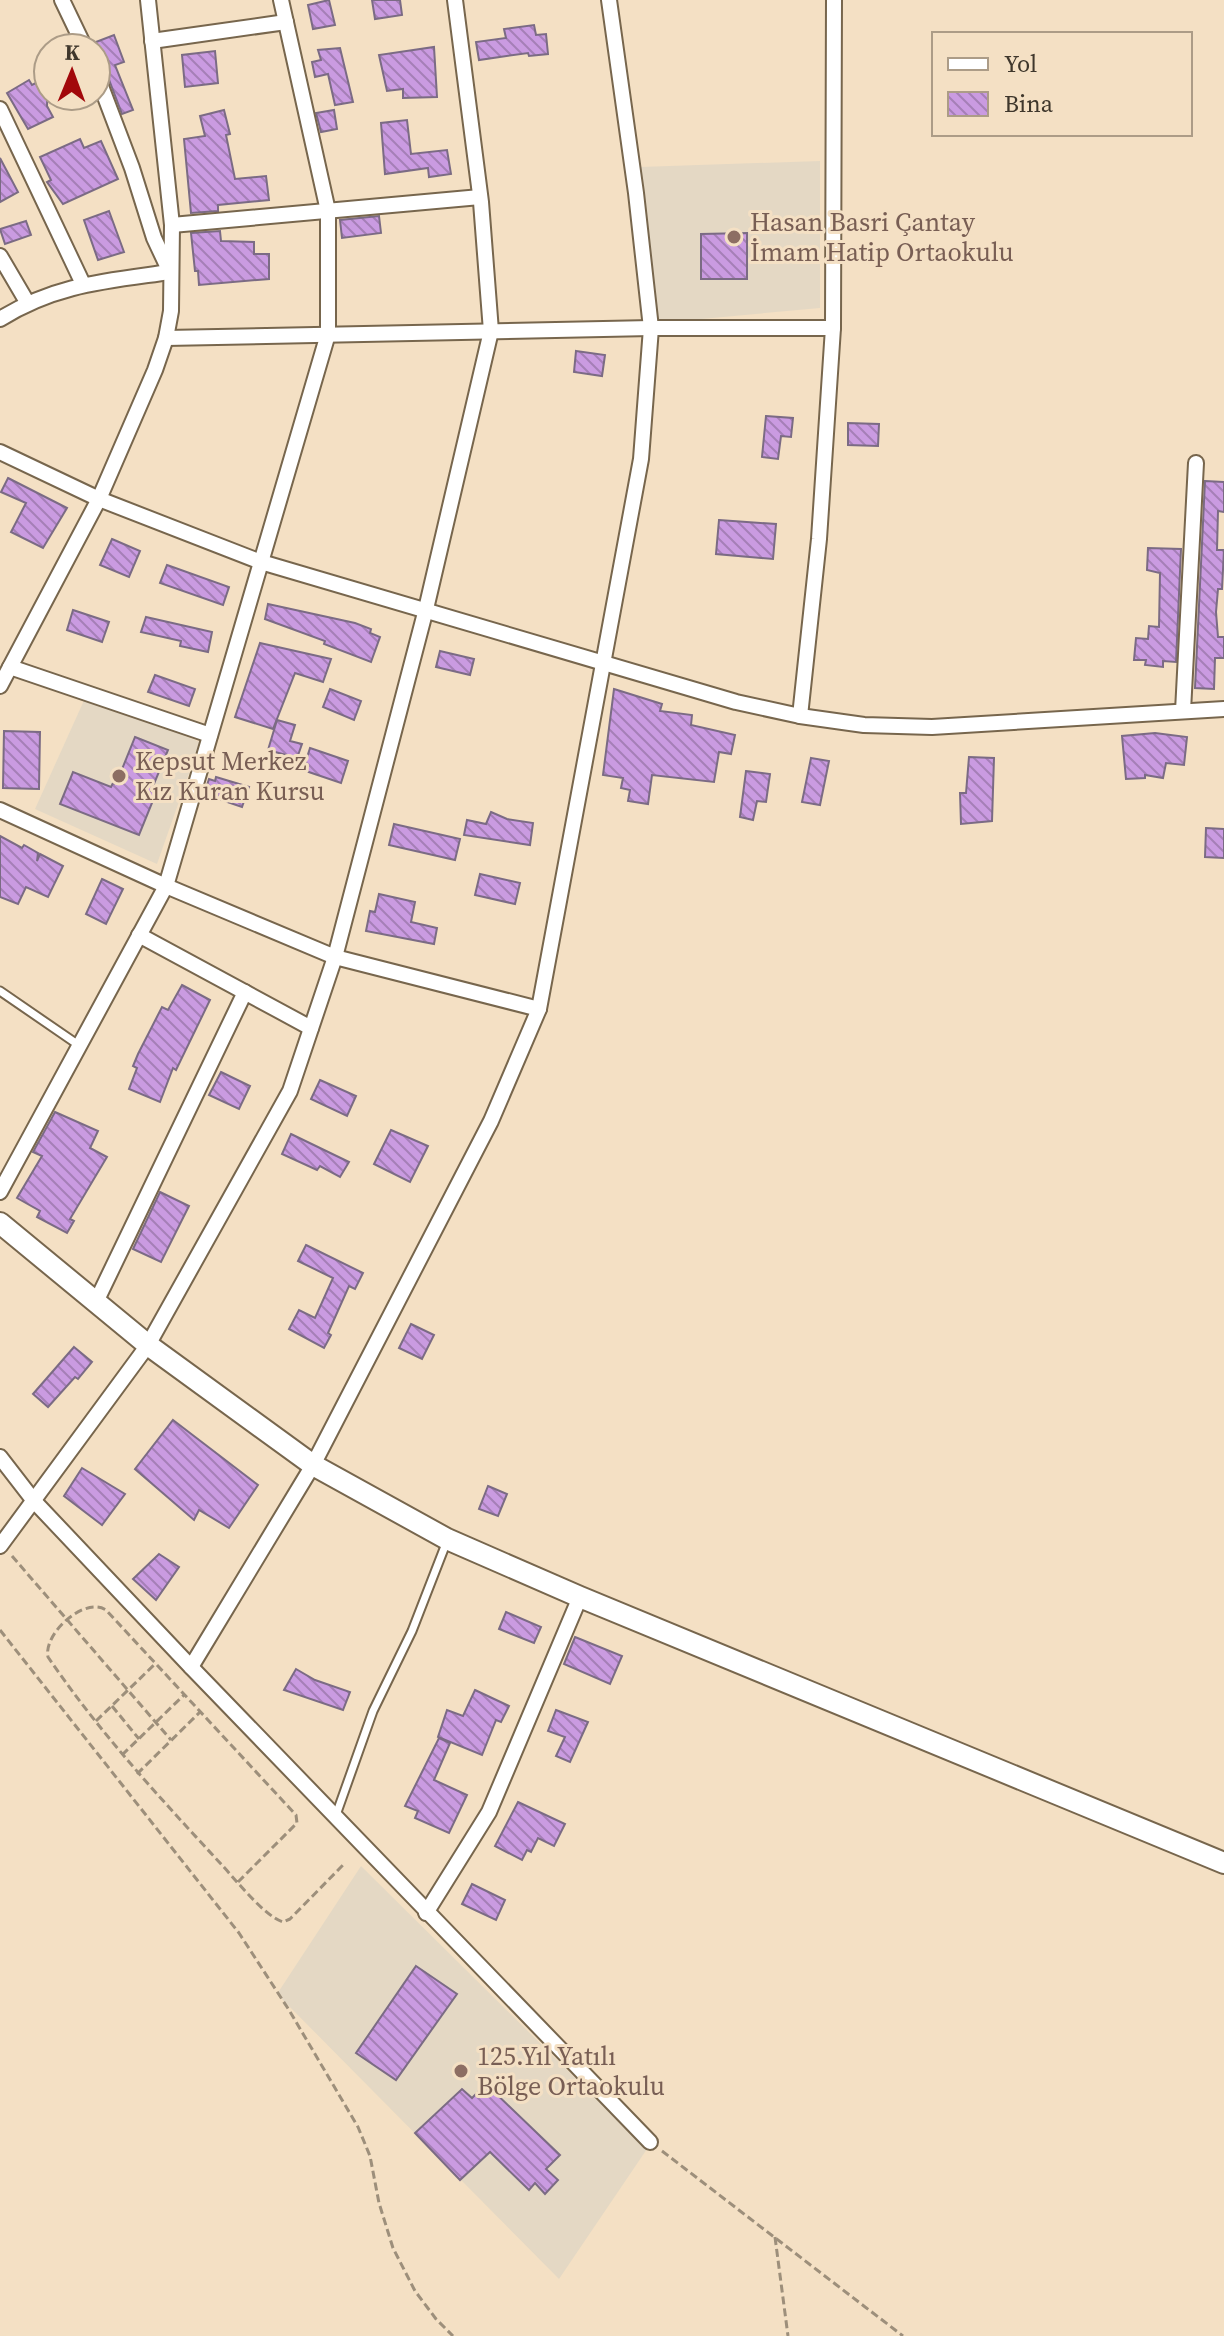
<svg xmlns="http://www.w3.org/2000/svg" width="1224" height="2336" font-family="'Source Serif 4',serif">
<style>
.education{fill:#e4d8c4}
.building{fill:url(#building-back-hatch);stroke:#7b6b84;stroke-width:2}
.lines{fill:none;stroke-linecap:round;stroke-linejoin:round}
.lane-casing{stroke:#77664d;stroke-width:11}
.street-casing{stroke:#77664d;stroke-width:18}
.secondary-casing{stroke:#77664d;stroke-width:24}
.path{stroke:#9d8f7b;stroke-width:3;stroke-dasharray:8 4;stroke-linecap:butt}
.lane{stroke:#fff;stroke-width:7}
.street{stroke:#fff;stroke-width:14}
.secondary{stroke:#fff;stroke-width:20}
.education-dot{fill:#8d6e63;stroke:#f4e0c4;stroke-width:3}
.labels{text-anchor:middle;dominant-baseline:central;stroke-width:6;stroke-linejoin:round;paint-order:stroke}
.education-label{font-size:26px;fill:#785e54;stroke:#f4e0c4;text-anchor:start}
</style>
<defs>
<pattern id="building-back-hatch" width="6" height="6" patternUnits="userSpaceOnUse" patternTransform="scale(2)"><rect width="6" height="6" fill="#ca9be1"/><path d="M-1 5l2 2M0 0l6 6M5-1l2 2" fill="none" stroke="#a57fb7"/></pattern>
</defs>
<rect width="100%" height="100%" fill="#f4e0c4"/>
<g class="education">
<path d="M820 161V308L658 323 640 167Z"/>
<path d="M86 696 200 742 157 864 35 809Z"/>
<path d="M361 1866 647 2149 559 2279 277 1994Z"/>
</g>
<g class="building">
<path d="M329 0 335 25 313 29 308 5Z"/>
<path d="M372 0H400L402 15 375 19Z"/>
<path d="M534 25 536 35 546 34 548 54 529 56 528 53 479 60 476 42 506 38 504 29Z"/>
<path d="M114 35 124 62 115 65 133 110 122 114 105 69 96 61V42Z"/>
<path d="M434 47 437 97 403 98V89L387 91 379 55Z"/>
<path d="M340 48 353 102 335 105 328 74 315 77 312 62 321 60 318 50Z"/>
<path d="M215 51 218 83 185 87 182 55Z"/>
<path d="M48 77 47 106 53 117 28 129 7 93 29 80 32 85Z"/>
<path d="M224 110 230 134 226 135 235 179 266 176 269 200 218 205V211L191 213 184 139 205 136 200 116Z"/>
<path d="M334 110 337 129 321 132 316 113Z"/>
<path d="M407 120 411 154 447 150 451 174 429 177 428 168 385 174 381 123Z"/>
<path d="M80 139 84 148 101 141 118 179 63 204 47 182 51 180 40 157Z"/>
<path d="M0 158 18 192 0 202Z"/>
<path d="M109 211 124 252 98 260 84 220Z"/>
<path d="M379 216 381 233 342 238 340 220Z"/>
<path d="M26 221 31 235 5 244 0 229Z"/>
<path d="M220 231 221 241 254 242V254H269V279L199 285 198 271H195L191 233Z"/>
<path d="M747 233V279H701V234Z"/>
<path d="M576 351 605 355 602 376 574 372Z"/>
<path d="M766 416 793 418 791 437 781 436 778 459 762 457Z"/>
<path d="M848 423 879 424 878 446 848 445Z"/>
<path d="M8 478 67 508 43 548 11 532 26 503 1 492Z"/>
<path d="M1205 481 1224 482V512L1218 511 1217 550H1224L1222 589H1218L1216 612 1218 637H1224V658H1215L1214 689 1195 688Z"/>
<path d="M719 520 776 524 773 559 716 554Z"/>
<path d="M112 539 140 551 129 577 100 565Z"/>
<path d="M1148 548 1181 549 1176 662 1163 661V667L1145 665 1146 660H1134L1136 638 1148 639 1149 626 1159 627 1160 573 1147 570Z"/>
<path d="M167 565 229 587 223 605 160 583Z"/>
<path d="M268 604 355 623 371 629 370 633 380 637 371 662 324 644 325 641 265 619Z"/>
<path d="M73 610 109 622 102 642 67 630Z"/>
<path d="M146 617 212 632 208 652 180 646 181 641 141 632Z"/>
<path d="M260 643 331 659 323 682 295 673 273 729 235 717Z"/>
<path d="M440 651 474 659 470 675 436 667Z"/>
<path d="M155 675 195 689 189 706 148 692Z"/>
<path d="M330 689 361 701 354 720 323 707Z"/>
<path d="M614 689 662 704 660 711 692 715 691 725 735 735 731 754 719 752 714 782 652 775 648 804 628 801 630 790 621 788 623 778 603 775Z"/>
<path d="M277 720 295 725 290 741 302 744 297 758 268 750Z"/>
<path d="M4 731 40 732 39 789 3 788Z"/>
<path d="M1155 733 1187 737 1184 765 1166 763 1163 778 1145 775V778L1126 779 1122 736Z"/>
<path d="M135 737 168 750 151 791 156 793 139 835 60 804 73 772 111 787 113 783 116 784Z"/>
<path d="M310 748 348 761 341 783 303 770Z"/>
<path d="M969 757 994 758 992 821 961 824 960 793H966Z"/>
<path d="M811 758 829 761 820 805 802 802Z"/>
<path d="M746 771 770 774 766 802 757 801 753 820 740 817Z"/>
<path d="M216 777 249 787 242 807 204 794 209 779 215 781Z"/>
<path d="M491 812 507 819 533 823 530 845 464 835 467 820 486 824Z"/>
<path d="M394 824 460 839 455 860 389 845Z"/>
<path d="M1206 828 1224 829V858L1205 857Z"/>
<path d="M0 836 22 848 24 845 38 853 37 861 40 854 63 866 48 897 26 887 18 904 0 897Z"/>
<path d="M480 874 520 883 515 904 475 895Z"/>
<path d="M102 879 123 889 106 924 86 914Z"/>
<path d="M379 894 415 902 411 922 437 928 434 944 366 931 370 911 375 912Z"/>
<path d="M182 985 210 1000 176 1070 173 1068 160 1102 129 1089 137 1068 133 1066 138 1054 162 1007 168 1010Z"/>
<path d="M221 1072 250 1086 239 1109 209 1095Z"/>
<path d="M320 1080 356 1096 347 1116 311 1099Z"/>
<path d="M55 1112 98 1131 90 1148 107 1157 70 1219 74 1221 67 1233 37 1217 40 1211 17 1198 42 1156 33 1152Z"/>
<path d="M391 1130 428 1146 410 1182 374 1164Z"/>
<path d="M291 1134 349 1162 340 1177 320 1166 317 1170 282 1154Z"/>
<path d="M160 1192 189 1206 161 1262 133 1249Z"/>
<path d="M306 1245 363 1273 355 1289 349 1286 328 1333 331 1335 324 1348 289 1329 299 1310 315 1318 333 1278 298 1261Z"/>
<path d="M411 1324 434 1335 422 1359 399 1348Z"/>
<path d="M74 1347 92 1362 78 1379 75 1377 48 1407 33 1394Z"/>
<path d="M173 1420 258 1485 229 1528 199 1510 194 1520 135 1469Z"/>
<path d="M82 1468 125 1494 102 1525 64 1496Z"/>
<path d="M488 1486 507 1494 498 1516 479 1509Z"/>
<path d="M159 1554 179 1567 156 1600 133 1579Z"/>
<path d="M506 1612 541 1627 534 1643 499 1629Z"/>
<path d="M575 1637 622 1656 610 1684 564 1664Z"/>
<path d="M296 1669 315 1680 350 1692 343 1710 284 1690Z"/>
<path d="M475 1690 509 1706 501 1722 496 1720 482 1755 438 1737 447 1710 463 1716Z"/>
<path d="M556 1710 588 1722 570 1762 556 1756 565 1737 548 1731Z"/>
<path d="M439 1738 450 1743 434 1780 467 1795 449 1833 415 1818 418 1811 405 1806Z"/>
<path d="M518 1802 565 1824 554 1846 538 1838 531 1852 527 1850 522 1860 495 1846Z"/>
<path d="M472 1884 505 1900 496 1920 462 1904Z"/>
<path d="M416 1966 457 1994 396 2080 356 2053Z"/>
<path d="M486 2084 560 2155 546 2169 558 2180 545 2194 535 2183 529 2190 490 2152 460 2180 415 2133 462 2089 472 2098Z"/>
</g>
<g class="lines">
<g class="lane-casing">
<g id="lane">
<path d="M0 991 80 1046"/>
<path d="M336 1815 373 1711 412 1631 447 1541"/>
</g>
</g>
<g class="street-casing">
<g id="street">
<path d="M62 0 85 48"/>
<path d="M152 41 286 22"/>
<path d="M0 109 83 284"/>
<path d="M172 225 480 197"/>
<path d="M0 256 27 302"/>
<path d="M0 319C56 284 107 281 170 272L154 238 132 168 96 73"/>
<path d="M166 338 651 328H833"/>
<path d="M0 452 99 499 261 562 736 702 800 716 864 725 932 727 1224 709"/>
<path d="M10 667 210 735"/>
<path d="M0 686 99 499 155 370 166 338 171 311 172 225 148 0"/>
<path d="M1183 711 1196 463"/>
<path d="M800 716 819 539 833 328 834 0"/>
<path d="M0 810 166 886 335 957 539 1009"/>
<path d="M139 935 311 1028"/>
<path d="M0 1192 166 886 328 334V211L281 0"/>
<path d="M96 1302 245 992"/>
<path d="M0 1457 34 1501 191 1667 650 2142"/>
<path d="M0 1546 148 1345 290 1091 335 957 426 609 491 331 481 202 455 0"/>
<path d="M191 1667 313 1465 491 1121 539 1009 641 459 651 328 636 193 609 0"/>
<path d="M426 1913 489 1812 580 1597"/>
</g>
</g>
<g class="secondary-casing">
<path id="secondary" d="M0 1223 148 1345 313 1465 447 1539 580 1597 1224 1863"/>
</g>
<g class="path">
<path d="M12 1556 171 1740"/>
<path d="M0 1630 239 1933 289 2010 358 2127 370 2156 379 2203 393 2248 415 2291 436 2319 453 2336"/>
<path d="M112 1706 139 1739"/>
<path d="M96 1721 156 1663"/>
<path d="M122 1755 185 1694"/>
<path d="M137 1774 200 1712"/>
<path d="M238 1882 297 1823 296 1815 106 1610C84 1596 43 1634 48 1657 99 1732 160 1798 221 1864 236 1880 264 1916 283 1922L290 1919 344 1864"/>
<path d="M662 2151 903 2336"/>
<path d="M775 2237 788 2336"/>
</g>
<use href="#lane" class="lane"/>
<use href="#street" class="street"/>
<use href="#secondary" class="secondary"/>
</g>
<g class="education-dot">
<circle cx="734" cy="237" r="8"/>
<circle cx="119" cy="776" r="8"/>
<circle cx="461" cy="2071" r="8"/>
</g>
<g class="labels">
<g class="education-label">
<text x="750" y="222">Hasan Basri Çantay<tspan x="750" dy="30">İmam Hatip Ortaokulu</tspan></text>
<text x="135" y="761">Kepsut Merkez<tspan x="135" dy="30">Kız Kuran Kursu</tspan></text>
<text x="477" y="2056">125.Yıl Yatılı<tspan x="477" dy="30">Bölge Ortaokulu</tspan></text>
</g>
</g>
<rect x="932" y="32" width="260" height="104" fill="#f4e0c4" stroke="#ac9c87" stroke-width="2"/>
<rect x="948" y="58" width="40" height="12" fill="#ffffff" stroke="#ac9c87" stroke-width="2"/>
<text x="1004" y="72" font-size="24" fill="#3f372c">Yol</text>
<rect x="948" y="92" width="40" height="24" fill="url(#building-back-hatch)" stroke="#ac9c87" stroke-width="2"/>
<text x="1004" y="112" font-size="24" fill="#3f372c">Bina</text>
<g transform="translate(72 72) rotate(1)"><circle r="38" fill="#f4e0c4" stroke="#ac9c87" stroke-width="2"/>
<path d="M0-6L14 30L0 20L-14 30Z" fill="#a2080b"/>
<text y="-12" font-size="22" font-weight="bold" text-anchor="middle" fill="#3f372c">K</text>
</g>
</svg>
